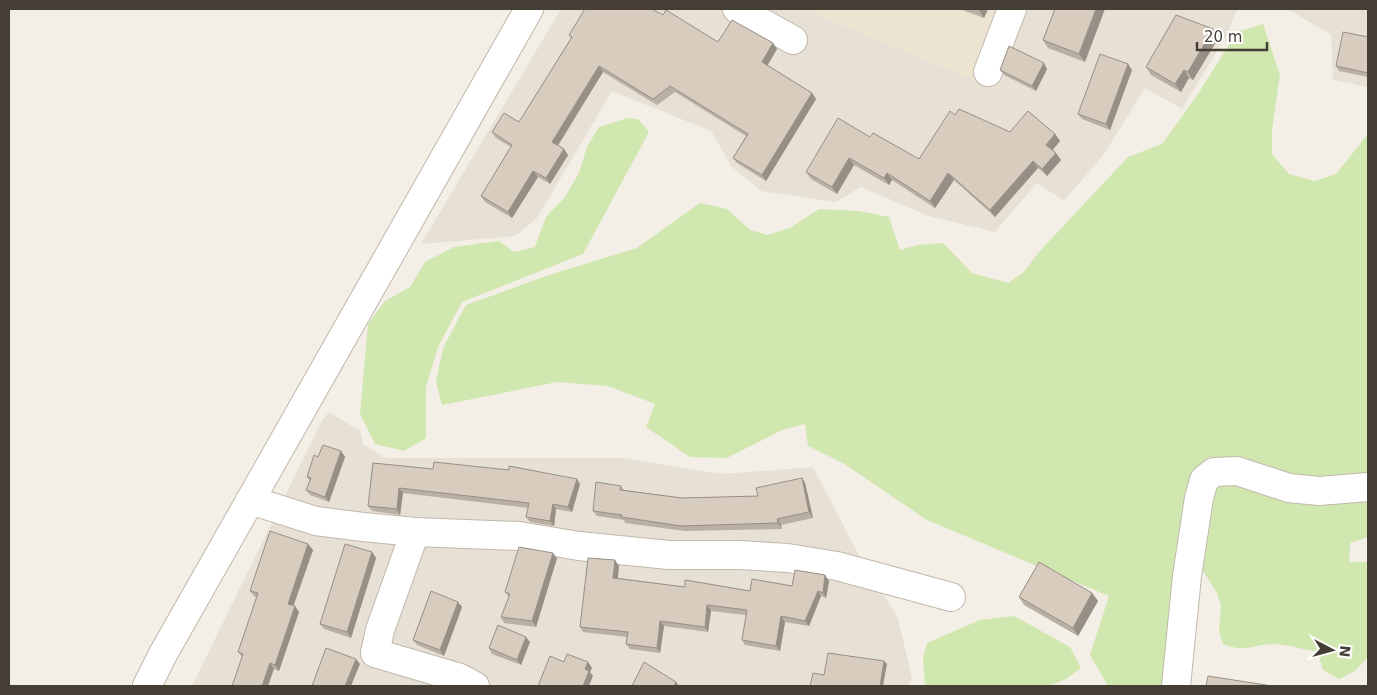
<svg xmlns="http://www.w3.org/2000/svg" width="1377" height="695" font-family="'DejaVu Sans',sans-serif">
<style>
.residential{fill:#e7e0d4}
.education{fill:#ece3d0}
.green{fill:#d0e7af}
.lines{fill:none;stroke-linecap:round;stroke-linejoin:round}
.minor-casing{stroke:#c1b8ac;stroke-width:30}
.minor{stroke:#fff;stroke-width:28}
.wall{fill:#b9afa3}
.shaded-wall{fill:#968f85}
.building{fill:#d7ccbe;stroke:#968f85}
</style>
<rect width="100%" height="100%" fill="#f3eee6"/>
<g class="residential">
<path d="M561 9H804L976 81 1005 9H1237L1228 33 1182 109 1145 88 1104 154 1064 201 1037 183 995 232 929 216 861 187 836 202 761 191 732 167 711 131 612 91 537 218 515 236 421 244Z"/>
<path d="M1288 9H1368V87L1333 80 1331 35Z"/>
<path d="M329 412 360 431 363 444 385 458H622L722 474 813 467 863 563 898 618 912 679 908 686H192L321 422Z"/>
</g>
<path class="education" d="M804 9H1005L976 81Z"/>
<g class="green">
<path d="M1263 24 1280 75 1272 130V154L1289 174 1315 181 1336 174 1368 134V476L1329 481 1212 462 1169 678 1160 686H1108L1090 655 1109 596 927 520 843 463 808 446 805 424 782 430 727 458 690 457 646 427 655 404 608 386 557 382 442 405 436 382 443 348 466 305 552 274 637 248 700 203 727 209 750 230 767 235 790 228 819 209 859 211 889 217 900 250 918 245 943 243 972 273 1008 283 1024 272 1039 252 1128 157 1162 144 1196 97 1237 32Z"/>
<path d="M628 118 638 119 649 132 583 254 462 302 438 347 426 387V438L404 451 375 444 360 414 368 324 385 301 410 287 425 262 454 247 499 241 514 252 535 247 546 217 565 197 579 173 587 147 599 127Z"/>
<path d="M1219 481 1368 497V537L1350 543 1349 562H1368V657L1355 671 1339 679 1323 670 1318 652C1304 650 1287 644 1272 644 1252 645 1245 653 1223 644L1219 631 1221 605 1217 593 1203 571 1204 505Z"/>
<path d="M1014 616 1070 647 1081 668 1066 679 1049 686H925L923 658 927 643 980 620Z"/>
</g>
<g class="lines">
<g class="minor-casing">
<g id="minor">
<path d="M737 9 793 40"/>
<path d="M988 72 1012 9"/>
<path d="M250 500 316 521 363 527 415 532 519 536 579 546 669 555H739L788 558 837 566 951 597"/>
<path d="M415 532 380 630 375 653 460 678 475 686"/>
<path d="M147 686 163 654 529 9"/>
<path d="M1176 686 1187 576 1199 498 1204 480 1214 472 1237 471 1289 488 1319 491 1368 487"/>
</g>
</g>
<use href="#minor" class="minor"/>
</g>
<g class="wall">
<path d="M960 9H988L984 18Z"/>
<path d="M1055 9 1085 62 1048 48 1043 40Z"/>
<path d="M663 15 718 42 777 49 767 65 812 93 816 99 766 181 737 163 733 158 746 136 675 92 657 105 603 72 558 146 564 149 568 155 550 184 538 177 512 218 485 202 481 196 511 147 496 138 492 132 519 122 571 38 569 35Z"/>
<path d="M1219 37 1193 80 1189 78 1181 92 1151 75 1146 67Z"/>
<path d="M1368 37V77L1339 71 1336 66Z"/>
<path d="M1044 63 1047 69 1036 91 1004 75 1000 70Z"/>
<path d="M1132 70 1110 130 1082 119 1078 114Z"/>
<path d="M955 115 1010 132 1055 134 1060 141 1052 150 1061 160 1047 176 1038 168 995 217 954 180 935 208 892 180 889 185 854 165 837 194 811 179 806 172 870 137 919 159Z"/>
<path d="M341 451 345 457 329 502 310 495 306 490 310 481 307 477 318 457Z"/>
<path d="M373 463 580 484 572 512 556 509 554 526 530 522 526 517 528 508 403 493 400 515 372 511 368 506Z"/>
<path d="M802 478 805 483 813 518 781 525 782 529 685 531 625 523 624 520 597 516 593 511 621 486 624 490 682 498 758 496Z"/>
<path d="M308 544 313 550 293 605 299 612 279 671 242 657 238 652 257 598 255 597 250 591Z"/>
<path d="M372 552 376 558 351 638 324 629 320 624Z"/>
<path d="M557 558 536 627 504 623 501 617 509 597 505 592Z"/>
<path d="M619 566 618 578 685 587 750 591 792 586 825 575 829 581 826 598 821 596 809 626 785 622 780 651 745 645 742 640 746 615 711 611 708 632 664 626 660 653 630 649 626 644 627 637 583 632 580 627Z"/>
<path d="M1092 593 1098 601 1078 636 1024 605 1019 597Z"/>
<path d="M462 607 444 656 417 645 413 640Z"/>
<path d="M530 642 521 665 492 654 489 648Z"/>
</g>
<g class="shaded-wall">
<path d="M980 9H988L984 18 979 10Z"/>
<path d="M1096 9H1105L1085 62 1079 54Z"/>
<path d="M1213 29 1219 37 1193 80 1188 72Z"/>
<path d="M773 43 777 49 766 68 762 62Z"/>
<path d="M1044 63 1047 69 1036 91 1032 86Z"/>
<path d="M1128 64 1132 70 1110 130 1106 124Z"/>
<path d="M599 66 603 72 556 148 552 142Z"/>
<path d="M1184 70 1189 78 1181 92 1175 84Z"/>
<path d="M812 93 816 99 766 181 762 175Z"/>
<path d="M1055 134 1060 141 1051 152 1046 145Z"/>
<path d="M564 149 568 155 550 184 546 178Z"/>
<path d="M1056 153 1061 160 1047 176 1042 169Z"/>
<path d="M849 158 854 165 837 194 832 187Z"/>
<path d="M1033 161 1038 168 995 217 990 210Z"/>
<path d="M533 171 538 177 512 218 508 212Z"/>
<path d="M887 173 892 180 889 185 884 178Z"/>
<path d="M948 173 954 180 935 208 930 201Z"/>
<path d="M341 451 345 457 329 502 325 497Z"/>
<path d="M802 478 805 483 813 518 809 512Z"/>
<path d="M577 479 580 484 572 512 568 507Z"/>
<path d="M399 488 403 493 400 515 397 509Z"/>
<path d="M553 504 556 509 554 526 550 521Z"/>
<path d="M777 519 781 525 782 529 778 523Z"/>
<path d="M308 544 313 550 292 610 288 604Z"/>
<path d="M372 552 376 558 351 638 347 632Z"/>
<path d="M553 553 557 558 536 627 532 621Z"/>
<path d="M615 560 619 566 617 583 613 578Z"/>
<path d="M825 575 829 581 826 598 823 593Z"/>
<path d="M818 591 821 596 809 626 805 621Z"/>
<path d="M1092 593 1098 601 1078 636 1073 628Z"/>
<path d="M458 602 462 607 444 656 440 650Z"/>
<path d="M707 605 711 611 708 632 705 627Z"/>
<path d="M295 606 299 612 279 671 275 665Z"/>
<path d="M781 616 785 622 780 651 776 646Z"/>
<path d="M660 621 664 626 660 653 657 648Z"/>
<path d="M526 637 530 642 521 665 517 660Z"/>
<path d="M356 659 360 664 351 686H345Z"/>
<path d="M884 661 887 664 883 686H880Z"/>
<path d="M588 662 592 668 590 672 593 676 589 686H583L585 669Z"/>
<path d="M270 663 274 669 268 686H262Z"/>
<path d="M676 682 679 686H674Z"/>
</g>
<g class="building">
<path d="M585 9H652L663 15 666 10 718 42 732 20 773 43 762 62 812 93 762 175 733 158 748 134 670 86 653 99 599 66 552 142 564 149 546 178 533 171 508 212 481 196 512 145 492 132 504 113 519 122 572 37 569 35Z"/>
<path d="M1055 9H1096L1079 54 1043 40Z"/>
<path d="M1176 15 1213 29 1188 72 1184 70 1175 84 1146 67Z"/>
<path d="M1343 32 1368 37V73L1336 66Z"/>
<path d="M1009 46 1044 63 1032 86 1000 70Z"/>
<path d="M1100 54 1128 64 1106 124 1078 114Z"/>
<path d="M959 109 1010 132 1028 111 1055 134 1046 145 1056 153 1042 169 1033 161 990 210 948 173 930 201 887 173 884 178 849 158 832 187 806 172 838 118 870 137 873 133 919 159 950 111 955 115Z"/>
<path d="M323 445 341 451 325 497 306 490 311 478 307 477 314 455 318 457Z"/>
<path d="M434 462 509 470V466L577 479 568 507 553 504 550 521 526 517 529 503 399 488 397 509 368 506 373 463 433 469Z"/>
<path d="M802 478 809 512 777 519 778 523 681 526 621 517 622 515 593 511 596 482 621 486 620 490 682 498 758 496 756 488Z"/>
<path d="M270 531 308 544 288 604 295 606 275 665 270 663 262 686H232L243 654 238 652 258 593 250 591Z"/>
<path d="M345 544 372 552 347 632 320 624Z"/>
<path d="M519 547 553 553 532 621 501 617 510 594 505 592Z"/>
<path d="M588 558 615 560 613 578 685 587V580L750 591 752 579 792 586 795 570 825 575 823 593 818 591 805 621 781 616 776 646 742 640 747 610 707 605 705 627 660 621 657 648 626 644 628 632 580 627Z"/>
<path d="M1039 562 1092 593 1073 628 1019 597Z"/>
<path d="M431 591 458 602 440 650 413 640Z"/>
<path d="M498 625 526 637 517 660 489 648Z"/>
<path d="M326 648 356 659 345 686H312Z"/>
<path d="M828 653 884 661 880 686H810L813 673 824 675Z"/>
<path d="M567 654 588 662 585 669 589 671 583 686H538L550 656 564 662Z"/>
<path d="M644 662 676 682 674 686H632Z"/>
<path d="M1208 676 1272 686H1206Z"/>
</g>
<rect width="1377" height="695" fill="none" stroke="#453e35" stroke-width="20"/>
<g transform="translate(1332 650) rotate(96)" stroke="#ffffff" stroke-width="4" paint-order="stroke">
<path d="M0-4L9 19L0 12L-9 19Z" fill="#453e35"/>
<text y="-8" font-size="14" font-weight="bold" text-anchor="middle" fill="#453e35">N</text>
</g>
<path d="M1197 42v8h70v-8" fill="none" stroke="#453e35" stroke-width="2.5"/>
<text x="1204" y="42" font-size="15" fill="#453e35" stroke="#ffffff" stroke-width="4" paint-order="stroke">20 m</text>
</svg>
